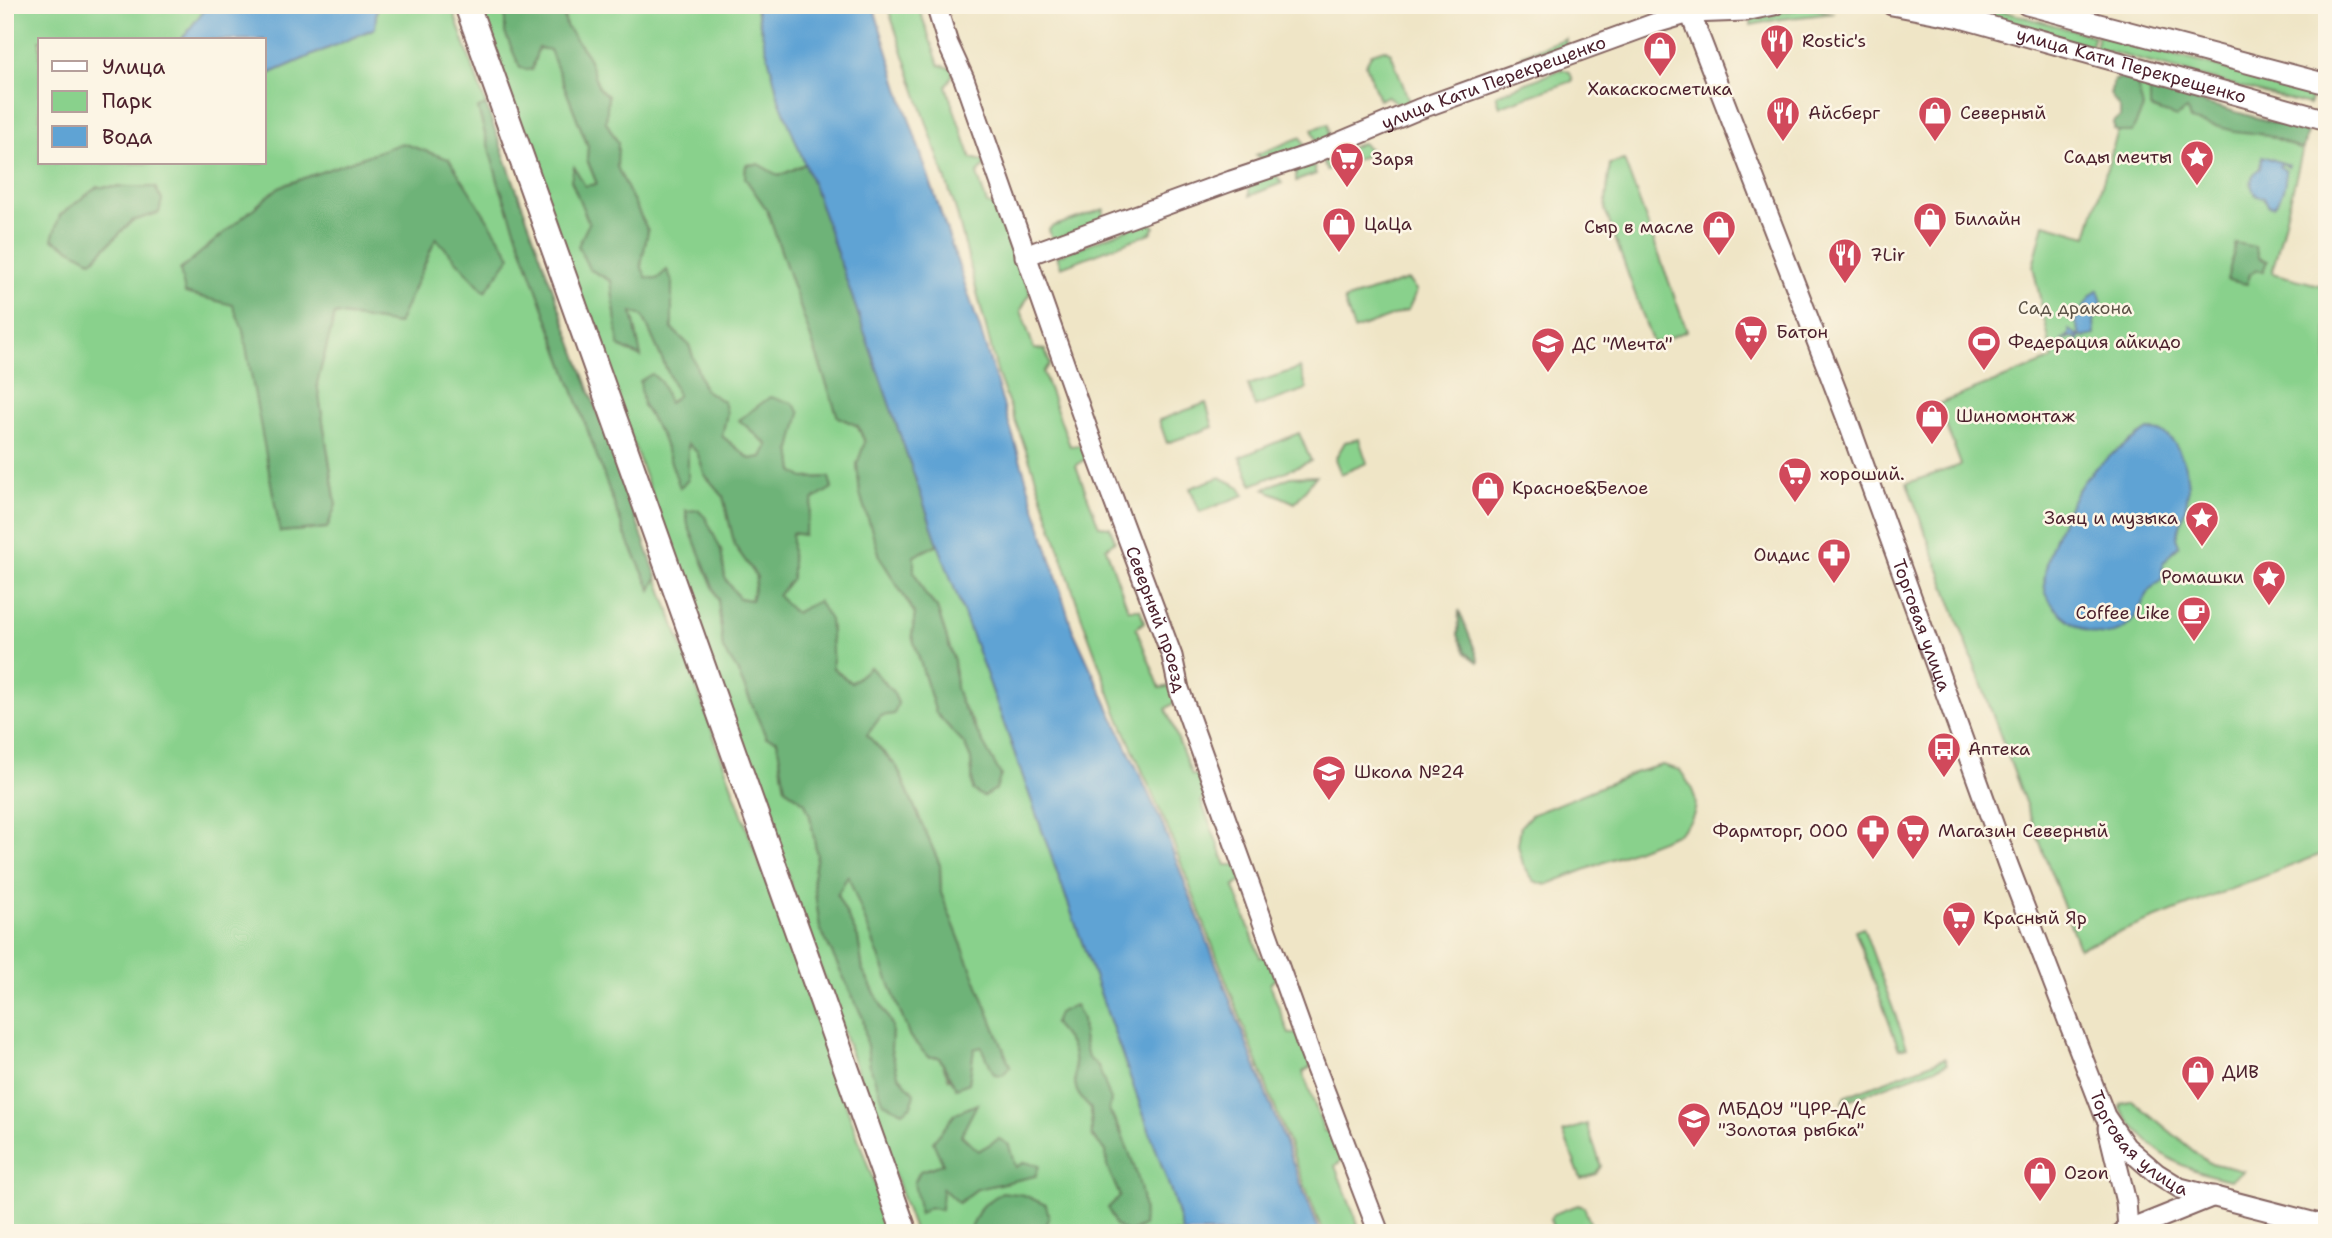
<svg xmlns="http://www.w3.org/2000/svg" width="2332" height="1238" font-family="'Shantell Sans',sans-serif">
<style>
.green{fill:#89d18c;stroke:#6a785c;stroke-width:2;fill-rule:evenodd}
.forest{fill:#6eb378;stroke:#5c6952;stroke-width:2}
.water{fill:#5fa3d4;stroke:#546180;stroke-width:2}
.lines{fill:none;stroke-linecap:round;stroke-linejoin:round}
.minor-casing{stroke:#846461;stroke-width:23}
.major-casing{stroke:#846461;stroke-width:28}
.minor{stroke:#fff;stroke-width:19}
.major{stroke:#fff;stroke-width:24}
.labels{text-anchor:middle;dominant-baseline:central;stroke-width:5;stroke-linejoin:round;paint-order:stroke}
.poi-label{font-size:18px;fill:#4a1f2b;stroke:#fcf5e5;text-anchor:start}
.street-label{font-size:18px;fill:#4a1f2b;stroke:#fcf5e5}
.park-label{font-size:18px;fill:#5d5448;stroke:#fcf5e5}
</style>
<rect width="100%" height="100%" fill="#fcf5e5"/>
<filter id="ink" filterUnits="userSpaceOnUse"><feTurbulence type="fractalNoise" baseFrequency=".0143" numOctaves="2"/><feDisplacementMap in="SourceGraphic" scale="14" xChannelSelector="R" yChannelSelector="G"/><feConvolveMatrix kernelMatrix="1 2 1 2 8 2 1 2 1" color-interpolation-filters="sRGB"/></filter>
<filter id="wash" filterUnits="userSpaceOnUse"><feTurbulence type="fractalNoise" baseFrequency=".00686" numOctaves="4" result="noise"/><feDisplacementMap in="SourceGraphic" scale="28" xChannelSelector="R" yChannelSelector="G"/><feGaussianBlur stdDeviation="1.57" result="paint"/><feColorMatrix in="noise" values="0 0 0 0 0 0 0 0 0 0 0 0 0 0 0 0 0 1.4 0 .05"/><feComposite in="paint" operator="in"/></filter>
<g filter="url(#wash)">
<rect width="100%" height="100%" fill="#efe5c6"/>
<g class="green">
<path d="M5 5H208L181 40H40V163H264V76L375 28 377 5H451L486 105 478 109 499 184 625 534 651 590 657 577 892 1233H5ZM449 159 436 238 398 324 335 314 317 383 336 504 327 528 281 532 243 330 233 305Z"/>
<path d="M477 5H502L505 10V33L538 48 550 49 588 147 587 160 597 184 585 187 575 168 571 180 589 223V269L611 281 619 346 641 357 632 312 643 316 678 395 670 403 643 405 662 437 680 487 688 480V443L697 452 705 475 723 496 735 546 757 577 751 600 739 598 725 578 721 550 686 511 688 525 718 599 723 649 737 670 766 737 777 740 785 788 805 803 810 816 817 855 813 878 820 928 863 1018 870 1067 914 1093 898 1075 891 1050 892 1025 863 971 858 938 837 895 848 875 910 1037 939 1056 949 1079 969 1083 974 1049 982 1046 1010 1066 941 893 940 865 897 767 867 735 881 716 898 703 893 692 870 667 851 683 833 667 830 620 795 613 777 596 792 578V533L804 534 813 500 828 477 804 478 794 472 791 449 799 413 740 420 768 446 762 457 750 459 722 436 727 413 704 389 689 345 672 329V281L667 271 657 279 645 277 641 265 648 231 616 167 618 143 606 122 608 96 599 89 587 55 566 26 562 5H755L779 99 805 164 779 176 758 164 746 165 745 178 767 210 838 417 858 426 865 443 857 464 860 494 881 559 915 614 912 636 936 713 965 745 971 759 973 790 975 726 961 703 956 688 954 661 937 608 925 594 914 572V556L938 544 987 676 1173 1197 1183 1233H1037L1046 1229 1049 1217 968 1229V1233H915ZM1082 1019 1083 1037 1088 1058 1098 1066 1109 1111 1121 1130 1136 1177 1115 1225 1120 1196 1107 1166 1106 1151 1092 1136 1091 1109C1068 1086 1078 1085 1074 1057 1073 1045 1062 1033 1054 1024ZM976 1105 961 1134 978 1151 999 1139 1015 1168 1035 1176 977 1189 959 1203 941 1187 940 1210 929 1207 919 1213 920 1171 943 1165 956 1113Z"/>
<path d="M887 5H918L939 65 951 68 953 74 946 86 971 158 983 161 985 166 977 174 987 204 999 207 1030 293 1021 310 1034 349 1045 350 1050 364 1043 372 1070 446 1082 445 1086 458 1076 466 1099 526 1110 527 1115 541 1106 548 1128 609H1140L1144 622 1136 628 1160 688 1171 686 1176 701 1166 709 1192 775H1202L1208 793 1201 801 1226 865H1237L1242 880 1234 887 1260 957H1272L1278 976 1270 984 1289 1034H1299L1311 1067 1303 1072 1324 1131 1334 1133 1344 1158 1335 1166 1359 1227 1371 1229 1372 1233H1323L1167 827 1119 718 1083 621 1033 469 998 375 956 210Z"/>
<path d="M1942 5H1980L2094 36 2090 48Z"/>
<path d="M1807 7 1835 13 1781 19 1751 25V19Z"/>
<path d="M2098 35 2313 92 2309 105 2095 48Z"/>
<path d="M1566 38V51L1530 63 1522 55Z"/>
<path d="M1384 49 1391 53 1409 101 1407 110 1387 96 1379 100 1366 64 1372 53Z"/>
<path d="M1562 69 1570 72 1573 81 1500 106 1496 95Z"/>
<path d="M2132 83 2307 132 2272 273 2327 287V852L2079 948 1907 483 1961 465 1938 404 2053 359 2033 266 2044 224 2087 236Z"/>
<path d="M1328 124 1329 140 1317 144 1312 129Z"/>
<path d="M1301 137 1305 148 1265 162 1256 155Z"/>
<path d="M1362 143 1374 153 1327 170 1322 160Z"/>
<path d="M1624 160 1687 331 1653 344 1605 210 1610 164Z"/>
<path d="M1313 164 1316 174 1296 181V170Z"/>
<path d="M1275 174 1282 183 1249 196V183Z"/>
<path d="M1104 209 1102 222 1052 240 1049 230 1051 227Z"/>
<path d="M1148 221 1155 227 1151 233 1061 267 1057 256Z"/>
<path d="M1408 280 1417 291 1408 310 1354 330 1344 300Z"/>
<path d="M1300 368 1307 389 1255 407 1248 385Z"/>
<path d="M1206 403 1213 427 1167 443 1159 420Z"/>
<path d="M1299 433 1311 461 1252 485 1240 457Z"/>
<path d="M1359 439 1367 463 1341 474 1335 459 1345 442Z"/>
<path d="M1316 476 1295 503 1264 489 1290 477Z"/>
<path d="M1220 477 1240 487 1244 495 1200 512 1190 488Z"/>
<path d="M1662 765 1680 770C1697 795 1705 810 1679 833L1546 885 1534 881 1523 864 1518 845 1521 826 1531 815 1637 772Z"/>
<path d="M1863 927 1907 1047 1899 1049 1855 930Z"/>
<path d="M1945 1058 1947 1064 1843 1102 1846 1096Z"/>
<path d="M2132 1100 2207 1162 2244 1171 2231 1180C2178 1170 2151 1152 2120 1109L2121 1104Z"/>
<path d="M1587 1124 1601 1166 1596 1174 1581 1179 1563 1132Z"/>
<path d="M1578 1205 1584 1207 1594 1233H1555L1550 1219 1553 1214Z"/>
</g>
<g class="forest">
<path d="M502 5H562L566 26 587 55 599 89 608 96 606 122 618 143 617 167 648 231 641 265 646 277 657 279 667 270 672 281V329L689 345 704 389 724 402 727 413 722 436 750 459 762 457 768 445 739 420 770 397 793 403 800 413 791 449 794 472 804 478 829 477 832 488 813 500 804 535 792 533V578L778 596 795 613 818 601 830 620 833 668 851 683 870 667 893 692 898 703 894 714 881 716 867 735 897 767 940 865 941 893 1010 1066 1003 1075 994 1074 982 1047 974 1049 969 1083 956 1088 939 1057H928L910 1037 848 876 837 895 858 938 863 971 892 1025 891 1050 898 1075 914 1093 912 1105 903 1112 884 1103 870 1067 863 1018 820 928 813 878 817 855 810 816 805 803 785 788 777 740 766 737 737 670 723 649 718 599 688 525 686 511 698 510 706 518 721 550 725 578 739 598 751 600 757 577 735 546 723 496 705 475 697 452 688 444V480L680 488 662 437 643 405 640 381 652 374 661 382 669 403 678 395 643 316 632 312 641 357 619 346 611 281 589 269 578 246 589 223 571 180 574 167 585 186 597 184 587 159 588 146 550 50 538 48 532 70 520 68 505 33V10Z"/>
<path d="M2126 78 2136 80 2143 108 2132 132H2119L2114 129V122L2120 117V109L2110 94 2114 80Z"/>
<path d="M2150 88 2307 132 2302 150 2268 135 2235 131 2190 120 2187 110 2176 117 2150 108Z"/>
<path d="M486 105 657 577 651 590 625 534 499 184 478 108Z"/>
<path d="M402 143 449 159 511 256 485 292 436 238 398 324 335 314 317 383 336 505 327 528 280 532 243 330 233 305 185 293 180 270 279 187Z"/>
<path d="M758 164 779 176 805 164 814 187 938 544 914 556V572L925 594 937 608 954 661 956 688 961 703 1001 775 996 789 983 797 973 790 971 759 965 745 936 713 912 635 915 614 881 559 860 494 857 464 865 442 858 426 838 417 767 210 745 178 746 165Z"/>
<path d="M97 187H155L162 200 159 213 132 221 92 261 52 239 60 215Z"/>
<path d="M2236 243 2255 247 2259 258 2267 261 2263 272 2256 270 2250 274 2247 284 2227 280Z"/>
<path d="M1459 610 1479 660 1478 662 1466 653 1458 635Z"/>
<path d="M1075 1005 1082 1019 1083 1037 1088 1058 1098 1066 1111 1100 1109 1111C1126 1139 1148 1192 1143 1226L1129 1233 1115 1225 1108 1208 1120 1196 1107 1166 1106 1151 1092 1136 1091 1109C1068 1086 1078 1085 1074 1057 1073 1045 1062 1033 1054 1024L1058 1013Z"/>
<path d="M977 1104 961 1135 978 1151 999 1139 1009 1145 1015 1167 1025 1162 1039 1166 1035 1176 977 1189 958 1203 942 1188 941 1210 929 1207 920 1214 914 1183 920 1171 943 1164 933 1142 956 1113Z"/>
<path d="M1002 1192 1024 1195 1046 1205 1049 1217 1045 1229 1037 1233H968L981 1207Z"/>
</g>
<g class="water">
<path d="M208 5H377L375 28 264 76V40H181Z"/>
<path d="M755 5H873L901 95 982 335 1072 628 1161 821 1320 1233H1183L1173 1197 987 676 938 544 814 187 779 99Z"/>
<path d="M2262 156 2289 165 2288 167 2282 163 2279 166 2286 171C2285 185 2283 196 2274 206L2268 205 2264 197 2257 196C2249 187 2249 176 2260 168Z"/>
<path d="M2098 290 2102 302 2094 321 2095 335 2085 337 2081 336 2078 342 2076 338 2070 337 2061 341 2069 335V330L2078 336 2080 335 2075 321 2091 296Z"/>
<path d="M2148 430C2177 430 2187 463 2188 488 2188 505 2181 522 2176 538L2179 545 2163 563 2162 579C2139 593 2142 625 2114 633 2094 638 2080 629 2065 617 2057 610 2050 604 2046 593 2037 569 2071 493 2089 475 2106 457 2128 443 2148 430Z"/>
</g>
</g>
<g filter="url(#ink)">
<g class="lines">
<g class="minor-casing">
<g id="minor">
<path id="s1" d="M936 5 948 44 964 79 1090 437 1172 656 1179 689 1310 1053 1379 1233"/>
<path id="s2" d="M1687 5 1846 416 2008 865 2105 1116 2126 1147 2156 1173 2180 1188 2327 1226"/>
<path id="s3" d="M1892 5 1961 18 2327 120"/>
<path d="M2027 5 2327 84"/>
<path id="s4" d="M1025 256 1231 181 1312 154 1419 109 1656 23 1690 13 1745 11 1774 5"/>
<path d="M2108 1128 2126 1202 2128 1229"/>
<path d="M2122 1233 2214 1196"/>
</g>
</g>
<g class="major-casing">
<path id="major" d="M467 5 905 1233"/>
</g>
<use href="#minor" class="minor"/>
<use href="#major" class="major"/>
</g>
</g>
<defs>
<g id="restaurant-pin" transform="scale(1.75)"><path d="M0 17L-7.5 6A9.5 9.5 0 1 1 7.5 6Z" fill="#d1495b" stroke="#fcf5e5"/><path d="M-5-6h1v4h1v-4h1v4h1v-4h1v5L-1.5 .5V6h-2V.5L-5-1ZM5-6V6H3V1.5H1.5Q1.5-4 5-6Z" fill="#fff"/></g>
<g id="shop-pin" transform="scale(1.75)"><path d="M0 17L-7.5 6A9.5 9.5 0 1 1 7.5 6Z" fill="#d1495b" stroke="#fcf5e5"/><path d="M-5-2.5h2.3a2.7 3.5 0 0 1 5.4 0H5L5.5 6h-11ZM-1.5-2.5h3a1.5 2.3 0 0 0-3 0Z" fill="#fff"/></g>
<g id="sight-pin" transform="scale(1.75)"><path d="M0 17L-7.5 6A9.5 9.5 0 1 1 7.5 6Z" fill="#d1495b" stroke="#fcf5e5"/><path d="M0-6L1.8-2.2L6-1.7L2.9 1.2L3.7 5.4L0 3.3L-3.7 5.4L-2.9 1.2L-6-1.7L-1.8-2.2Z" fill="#fff"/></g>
<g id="supermarket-pin" transform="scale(1.75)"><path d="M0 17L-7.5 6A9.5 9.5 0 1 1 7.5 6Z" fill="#d1495b" stroke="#fcf5e5"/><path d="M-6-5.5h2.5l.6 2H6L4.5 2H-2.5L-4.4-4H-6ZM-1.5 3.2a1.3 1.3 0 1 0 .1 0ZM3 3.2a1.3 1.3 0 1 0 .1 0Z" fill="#fff"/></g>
<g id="stadium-pin" transform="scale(1.75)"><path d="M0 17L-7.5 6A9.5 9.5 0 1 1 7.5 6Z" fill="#d1495b" stroke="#fcf5e5"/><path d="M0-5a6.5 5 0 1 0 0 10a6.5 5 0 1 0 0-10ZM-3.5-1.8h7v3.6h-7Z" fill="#fff"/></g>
<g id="school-pin" transform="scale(1.75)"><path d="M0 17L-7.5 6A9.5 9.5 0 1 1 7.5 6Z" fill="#d1495b" stroke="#fcf5e5"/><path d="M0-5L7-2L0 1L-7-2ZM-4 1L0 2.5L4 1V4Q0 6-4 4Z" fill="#fff"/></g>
<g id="pharmacy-pin" transform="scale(1.75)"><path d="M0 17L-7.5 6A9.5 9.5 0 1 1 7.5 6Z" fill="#d1495b" stroke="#fcf5e5"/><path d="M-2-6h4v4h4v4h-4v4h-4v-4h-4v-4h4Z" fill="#fff"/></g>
<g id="cafe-pin" transform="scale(1.75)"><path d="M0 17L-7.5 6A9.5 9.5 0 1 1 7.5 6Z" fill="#d1495b" stroke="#fcf5e5"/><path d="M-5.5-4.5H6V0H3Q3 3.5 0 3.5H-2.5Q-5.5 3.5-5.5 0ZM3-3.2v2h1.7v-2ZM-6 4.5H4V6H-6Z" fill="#fff"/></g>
<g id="bus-pin" transform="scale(1.75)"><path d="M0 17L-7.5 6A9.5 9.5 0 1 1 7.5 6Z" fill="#d1495b" stroke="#fcf5e5"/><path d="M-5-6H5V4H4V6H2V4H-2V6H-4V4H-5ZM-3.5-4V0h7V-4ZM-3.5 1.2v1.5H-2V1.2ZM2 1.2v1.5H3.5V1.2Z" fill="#fff"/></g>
</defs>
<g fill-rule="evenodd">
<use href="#restaurant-pin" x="1777" y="41"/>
<use href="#shop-pin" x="1660" y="48"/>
<use href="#restaurant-pin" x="1783" y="113"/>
<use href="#shop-pin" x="1935" y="113"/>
<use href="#sight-pin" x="2197" y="157"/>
<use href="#supermarket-pin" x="1347" y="159"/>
<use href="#shop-pin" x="1930" y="219"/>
<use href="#shop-pin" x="1339" y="224"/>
<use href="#shop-pin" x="1719" y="227"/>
<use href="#restaurant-pin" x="1845" y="255"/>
<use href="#supermarket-pin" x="1751" y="332"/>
<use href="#stadium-pin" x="1984" y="342"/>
<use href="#school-pin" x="1548" y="344"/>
<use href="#shop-pin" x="1932" y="416"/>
<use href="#supermarket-pin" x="1795" y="474"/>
<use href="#shop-pin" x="1488" y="488"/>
<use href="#sight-pin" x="2202" y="518"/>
<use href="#pharmacy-pin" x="1834" y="555"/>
<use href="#sight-pin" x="2269" y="577"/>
<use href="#cafe-pin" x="2194" y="613"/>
<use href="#bus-pin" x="1944" y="749"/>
<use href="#school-pin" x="1329" y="772"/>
<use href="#pharmacy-pin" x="1873" y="831"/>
<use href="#supermarket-pin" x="1913" y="831"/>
<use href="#supermarket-pin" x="1959" y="918"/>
<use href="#shop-pin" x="2198" y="1072"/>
<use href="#school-pin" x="1694" y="1119"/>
<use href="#shop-pin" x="2040" y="1173"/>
</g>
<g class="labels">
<g class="poi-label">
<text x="1802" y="41">Rostic's</text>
<text x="1660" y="89" text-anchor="middle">Хакаскосметика</text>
<text x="1808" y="113">Айсберг</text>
<text x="1960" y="113">Северный</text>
<text x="2172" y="157" text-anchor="end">Сады мечты</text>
<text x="1372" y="159">Заря</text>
<text x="1954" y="219">Билайн</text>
<text x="1364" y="224">ЦаЦа</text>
<text x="1694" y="227" text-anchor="end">Сыр в масле</text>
<text x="1870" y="255">7Lir</text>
<text x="1776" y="332">Батон</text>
<text x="2008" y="342">Федерация айкидо</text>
<text x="1572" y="344">ДС "Мечта"</text>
<text x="1956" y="416">Шиномонтаж</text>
<text x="1820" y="474">хороший.</text>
<text x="1512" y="488">Красное&amp;Белое</text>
<text x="2178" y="518" text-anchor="end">Заяц и музыка</text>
<text x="1810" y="555" text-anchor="end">Оидис</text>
<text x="2244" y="577" text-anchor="end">Ромашки</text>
<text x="2170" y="613" text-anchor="end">Coffee Like</text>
<text x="1968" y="749">Аптека</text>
<text x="1354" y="772">Школа №24</text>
<text x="1848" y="831" text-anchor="end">Фармторг, ООО</text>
<text x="1938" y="831">Магазин Северный</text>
<text x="1983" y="918">Красный Яр</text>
<text x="2222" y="1072">ДИВ</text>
<text x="1718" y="1109">МБДОУ "ЦРР-Д/с<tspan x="1718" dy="21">"Золотая рыбка"</tspan></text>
<text x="2064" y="1173">Ozon</text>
</g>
<g class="street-label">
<text stroke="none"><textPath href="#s3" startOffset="247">улица Кати Перекрещенко</textPath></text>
<text stroke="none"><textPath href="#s4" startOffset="500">улица Кати Перекрещенко</textPath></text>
<text stroke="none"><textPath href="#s1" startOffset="653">Северный проезд</textPath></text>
<text stroke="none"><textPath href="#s2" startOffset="663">Торговая улица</textPath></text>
<text stroke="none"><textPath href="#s2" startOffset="1230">Торговая улица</textPath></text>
</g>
<g class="park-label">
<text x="2075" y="308">Сад дракона</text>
</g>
</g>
<rect width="2332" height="1238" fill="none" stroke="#fcf5e5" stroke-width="28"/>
<rect x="38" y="38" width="228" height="126" fill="#fcf5e5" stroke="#b59f9b" stroke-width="2"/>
<rect x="52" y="61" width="35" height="10" fill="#ffffff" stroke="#b59f9b" stroke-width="2"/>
<text x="102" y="74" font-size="21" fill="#4a1f2b">Улица</text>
<rect x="52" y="91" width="35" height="21" fill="#89d18c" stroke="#b59f9b" stroke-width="2"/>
<text x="102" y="108" font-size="21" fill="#4a1f2b">Парк</text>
<rect x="52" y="126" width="35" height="21" fill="#5fa3d4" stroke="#b59f9b" stroke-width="2"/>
<text x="102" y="144" font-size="21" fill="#4a1f2b">Вода</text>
</svg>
